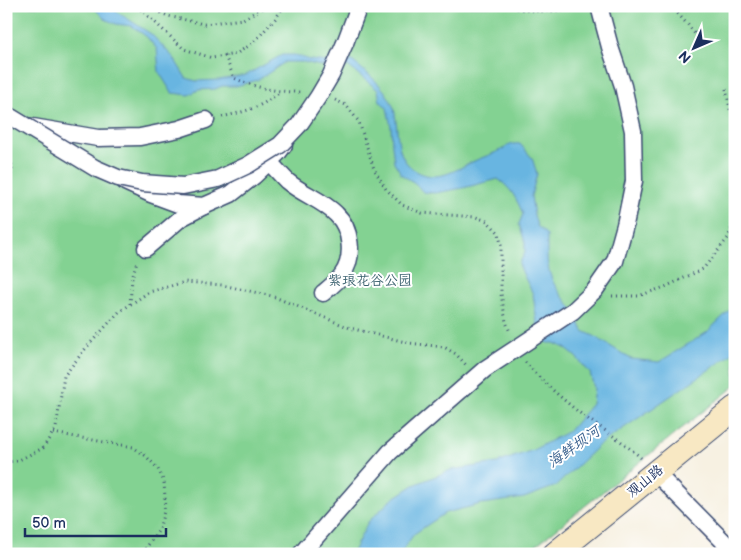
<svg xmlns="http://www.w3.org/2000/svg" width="741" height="560" font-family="'Balsamiq Sans','LXGW WenKai TC',sans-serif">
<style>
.green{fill:#83d292;stroke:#4f8078}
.water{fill:#68b5e1;stroke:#4272a0}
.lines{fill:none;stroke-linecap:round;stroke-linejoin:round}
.street-casing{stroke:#3c4c72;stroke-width:19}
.secondary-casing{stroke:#3c4c72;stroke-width:26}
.path{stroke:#3c4c72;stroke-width:3;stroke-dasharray:1 4;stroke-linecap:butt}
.street{stroke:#fff;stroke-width:16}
.secondary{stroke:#f8e8c3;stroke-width:24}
.street-bridge-casing{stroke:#3c4c72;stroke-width:19;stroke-linecap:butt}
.street-bridge{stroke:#fff;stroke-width:16}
.labels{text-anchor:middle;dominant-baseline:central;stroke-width:4;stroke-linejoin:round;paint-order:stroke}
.park-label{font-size:14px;fill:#3a606e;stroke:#fff}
.street-label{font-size:14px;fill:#1b2f5e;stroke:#fff}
.water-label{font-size:15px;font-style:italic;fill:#365e8c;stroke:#fff}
</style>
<rect width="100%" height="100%" fill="#fff"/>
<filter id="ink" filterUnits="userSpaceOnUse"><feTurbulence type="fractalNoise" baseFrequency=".02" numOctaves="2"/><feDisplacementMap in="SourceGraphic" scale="10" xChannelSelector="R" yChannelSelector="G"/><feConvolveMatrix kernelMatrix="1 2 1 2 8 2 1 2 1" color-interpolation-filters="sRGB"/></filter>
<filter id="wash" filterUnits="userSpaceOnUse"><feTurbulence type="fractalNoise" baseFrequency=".0096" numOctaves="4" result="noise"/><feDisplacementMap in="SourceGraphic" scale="20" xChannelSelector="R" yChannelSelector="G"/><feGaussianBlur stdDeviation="1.12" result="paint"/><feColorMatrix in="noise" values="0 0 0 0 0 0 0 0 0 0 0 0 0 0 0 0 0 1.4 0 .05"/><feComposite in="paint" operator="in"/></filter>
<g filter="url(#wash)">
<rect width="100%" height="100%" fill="#f7f1e2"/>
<path class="green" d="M6 6H735V386L525 554H6Z"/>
<path class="water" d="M92 6H108L151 34 173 57 186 78 196 81 219 80 246 75 282 55H295L310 60 328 62 352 61C369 75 384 85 393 106 395 110 395 116 396 121 399 143 397 162 420 173 439 181 454 171 470 163 480 158 490 155 499 151 509 146 508 143 520 144L532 158 537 174 531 196 534 215 537 226 547 235C547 248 546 262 550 274 554 288 565 299 573 310 577 317 580 324 583 331L594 336 631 359 659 362 706 333 735 305V351L729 356 599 445 556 486 524 498 481 504 445 513 414 534 400 554H352L368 522 391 500 414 485 451 470 497 463 533 450 569 431 592 404 594 388 590 373 576 357 565 348 554 343H547L540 333 537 323 533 294 524 276 519 264 525 253V242L519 224 523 214C516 198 512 189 498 179L463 188 435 193 423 192 415 183 402 175 394 162 392 145 391 127 387 108 380 101 378 90 348 66H321L304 62H285L258 80 236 86H222L215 89 198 90 189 95 172 93 159 72 157 49 147 37 132 26 116 24 105 19Z"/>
</g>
<g filter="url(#ink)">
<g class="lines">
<g class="street-casing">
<g id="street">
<path d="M345 43 359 6"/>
<path d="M27 126 98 138 140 137 179 129 206 120"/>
<path d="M269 162C275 168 281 175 287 181 302 194 322 200 336 214 351 228 355 257 342 275 337 282 329 288 323 293"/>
<path d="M125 182 151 194 178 204 204 206 231 194 254 176 278 153 284 145"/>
<path d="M146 248 181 218 204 206"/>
<path d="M655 472 735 553"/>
<path d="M301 554 390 452 485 369 573 311 595 290 615 261 625 225 634 181 633 131 623 86 610 47 599 6"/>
</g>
</g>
<g class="secondary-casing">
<path id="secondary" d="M555 554 735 408"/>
</g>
<g class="path">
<path d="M137 6 184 49 212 58 236 54 253 43 276 18 284 6"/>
<path d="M147 6 168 16 204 24 243 19 266 6"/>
<path d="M507 6C530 13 558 13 581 6"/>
<path d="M671 6 688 25 698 38"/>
<path d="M225 56 234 78C256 88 276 92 300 92"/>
<path d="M726 89 730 109 735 117"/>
<path d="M335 100 346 105 359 122 374 169 386 189 402 205 422 213 476 217 487 221 499 233 501 245V294L506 322 510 332"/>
<path d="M222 117C247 111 260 108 280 92"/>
<path d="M6 150C12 164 16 169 6 182"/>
<path d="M612 296H638L665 287 703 269 728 238 735 219"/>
<path d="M130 304 132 278 137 261"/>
<path d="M525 362C543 382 563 400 585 417 604 430 624 442 641 458"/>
<path d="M53 433 133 447 146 456 158 469 164 482 165 498 164 511 159 530 146 548 138 554"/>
<path d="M6 462 17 461 43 448 56 428 64 376 86 348 119 312 149 292 185 282 222 285 272 296 350 328 409 343 444 347 456 354 466 365"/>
</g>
<use href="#street" class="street"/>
<use href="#secondary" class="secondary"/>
<g class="street-bridge-casing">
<path id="street-bridge" d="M6 114 95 168 118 178 142 183 183 186 218 179 248 165 280 145 299 125 318 97 331 75 345 43"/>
</g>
<use href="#street-bridge" class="street-bridge"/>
</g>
</g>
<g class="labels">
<g class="park-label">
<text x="370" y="280">紫琅花谷公园</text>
</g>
<g class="street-label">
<text transform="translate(645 481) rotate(-39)">观山路</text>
</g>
<g class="water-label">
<text transform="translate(574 447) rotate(-35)">海鲜坝河</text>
</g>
</g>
<rect width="741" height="560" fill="none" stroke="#fff" stroke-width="25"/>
<g transform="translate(694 48) rotate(225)" stroke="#ffffff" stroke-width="4" paint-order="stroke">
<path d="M0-4L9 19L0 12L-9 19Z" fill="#1b2f5e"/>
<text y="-8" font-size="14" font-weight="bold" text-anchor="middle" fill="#1b2f5e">N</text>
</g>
<path d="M25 528v8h141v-8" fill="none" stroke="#1b2f5e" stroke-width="2.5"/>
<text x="32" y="528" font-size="15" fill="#1b2f5e" stroke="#ffffff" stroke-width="4" paint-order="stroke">50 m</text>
</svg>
